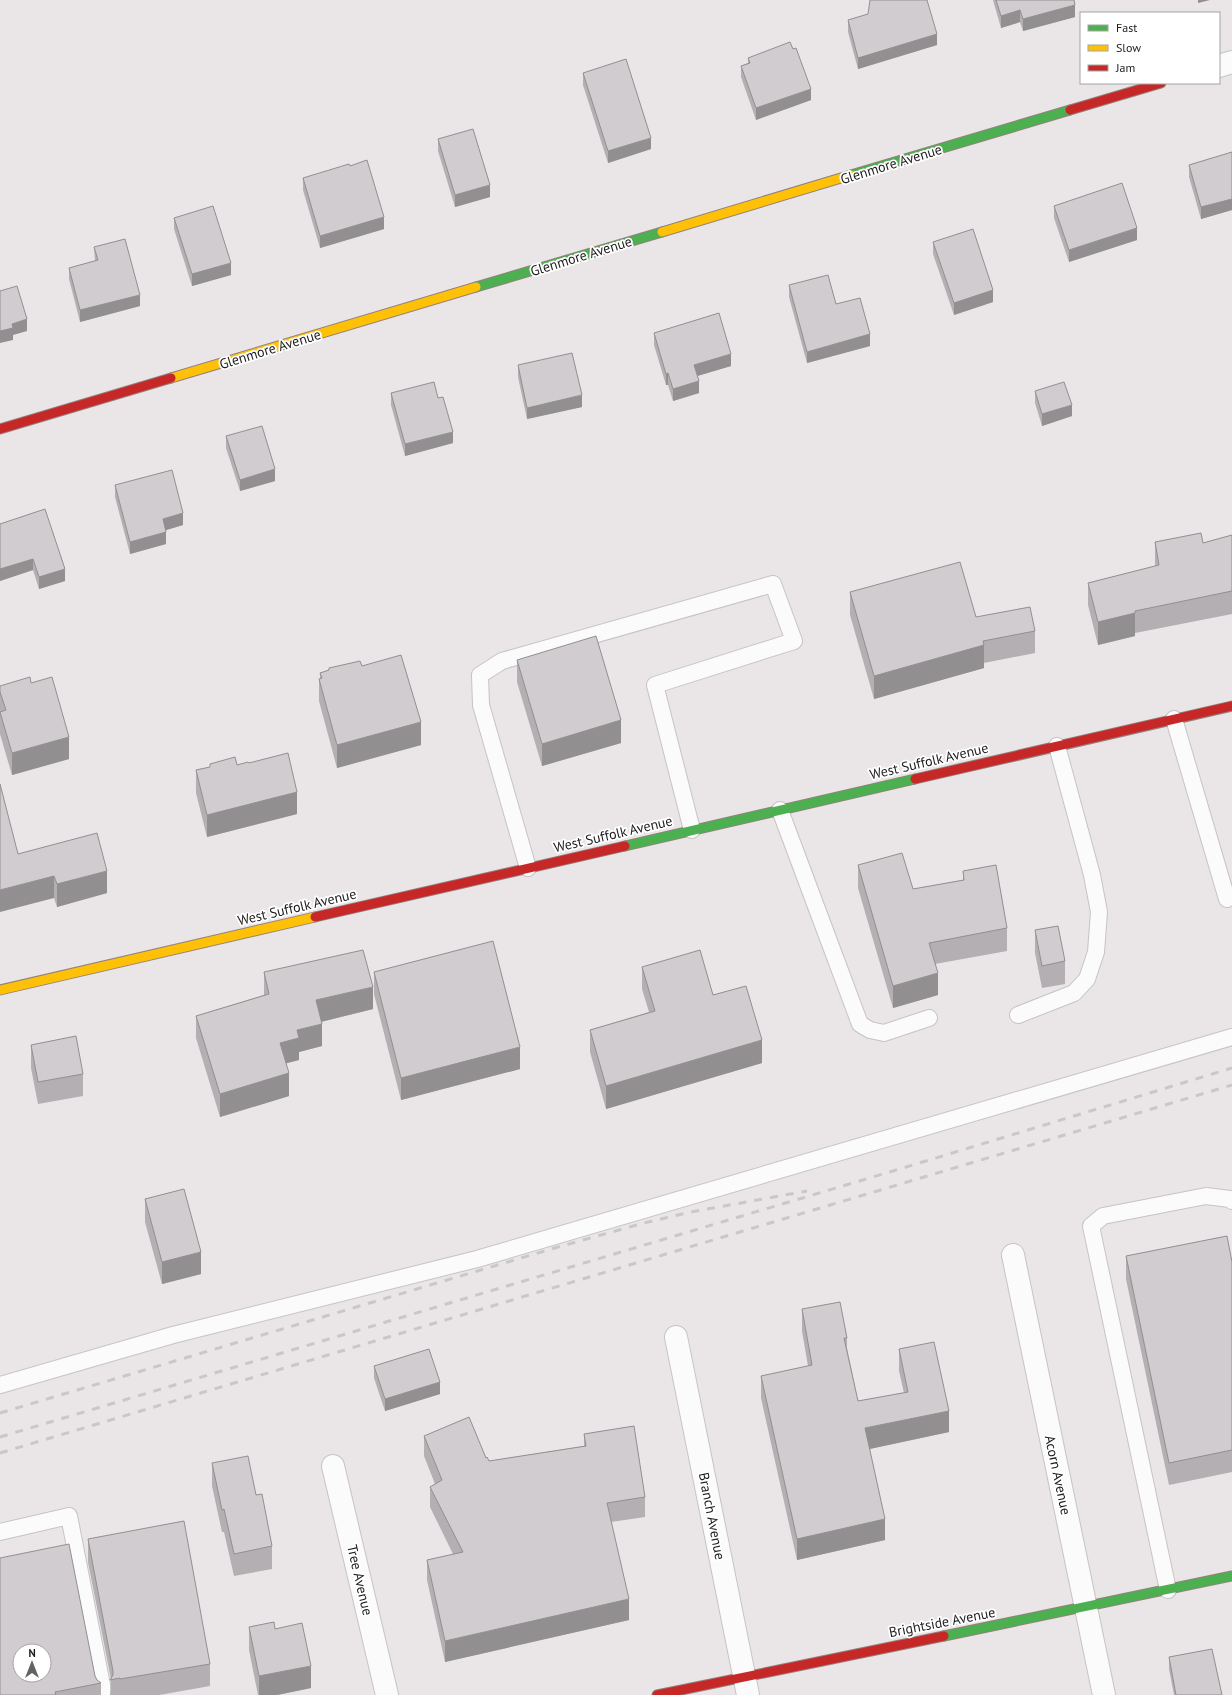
<svg xmlns="http://www.w3.org/2000/svg" width="1232" height="1695" font-family="'PT Sans',sans-serif">
<style>
.lines{fill:none;stroke-linecap:round;stroke-linejoin:round}
.lane-casing{stroke:#c6c4c4;stroke-width:18}
.street-casing{stroke:#c6c4c4;stroke-width:24}
.fast-casing{stroke:#93817f;stroke-width:11}
.slow-casing{stroke:#93817f;stroke-width:11}
.jam-casing{stroke:#93817f;stroke-width:11}
.lane{stroke:#fcfbfb;stroke-width:16}
.street{stroke:#fcfbfb;stroke-width:22}
.fast{stroke:#4caf50;stroke-width:9}
.slow{stroke:#ffc107;stroke-width:9}
.jam{stroke:#c62828;stroke-width:9}
.rail{stroke:#c9c8c8;stroke-width:3;stroke-dasharray:8 8;stroke-linecap:butt}
.wall{fill:#b3afb2}
.shaded-wall{fill:#928f91}
.building{fill:#d0cccf;stroke:#928f91;fill-rule:evenodd}
.labels{text-anchor:middle;dominant-baseline:central;stroke-width:3.5;stroke-linejoin:round;paint-order:stroke}
.street-label{font-size:14px;fill:#1c1c1c;stroke:#fff}
</style>
<rect width="100%" height="100%" fill="#eae5e6"/>
<g class="lines">
<g class="lane-casing">
<g id="lane">
<path d="M1174 719 1227 899"/>
<path d="M780 810 860 1024 870 1030 884 1033 929 1018"/>
<path d="M528 868 481 705 480 675 502 661 773 584 794 641 655 685 692 830"/>
<path d="M1018 1015 1074 993 1087 979 1096 952 1099 912 1092 875 1057 746"/>
<path d="M0 1385 173 1335 477 1259 1232 1037"/>
<path d="M0 1532 69 1516 104 1695"/>
<path d="M1168 1590 1091 1226 1103 1216 1206 1196 1230 1199 1232 1201"/>
</g>
</g>
<g class="street-casing">
<g id="street">
<path d="M1219 66 1232 62"/>
<path d="M1013 1255 1104 1695"/>
<path d="M676 1337 748 1695"/>
<path d="M333 1466 387 1695"/>
</g>
</g>
<g class="fast-casing">
<g id="fast">
<path d="M851 175 1070 110"/>
<path d="M476 287 662 232"/>
<path d="M625 846 915 779"/>
<path d="M944 1636 1232 1576"/>
</g>
</g>
<g class="slow-casing">
<g id="slow">
<path d="M662 232 851 175"/>
<path d="M171 378 476 287"/>
<path d="M0 990 315 917"/>
</g>
</g>
<g class="jam-casing">
<g id="jam">
<path d="M1070 110 1161 83"/>
<path d="M0 429 171 378"/>
<path d="M915 779 1232 706"/>
<path d="M315 917 625 846"/>
<path d="M657 1695 944 1636"/>
</g>
</g>
<use href="#lane" class="lane"/>
<use href="#street" class="street"/>
<use href="#fast" class="fast"/>
<use href="#slow" class="slow"/>
<use href="#jam" class="jam"/>
<g class="rail">
<path d="M0 1413 558 1247 644 1223 691 1212 807 1191"/>
<path d="M0 1437 893 1171 1232 1068"/>
<path d="M0 1453 1232 1085"/>
</g>
</g>
<g class="wall">
<path d="M993 0H1074L1075 17 1023 31 1020 22 1001 28Z"/>
<path d="M868 14 937 45 858 69 848 32V20Z"/>
<path d="M748 58 811 100 756 120 741 77V66L748 63Z"/>
<path d="M583 73 651 149 608 163 583 85Z"/>
<path d="M438 139 490 197 455 207 438 151Z"/>
<path d="M1232 152V210L1201 219 1189 177V165Z"/>
<path d="M350 166 384 229 320 248 303 190V178Z"/>
<path d="M1054 206 1137 240 1069 262 1054 218Z"/>
<path d="M174 218 231 275 192 286 174 229Z"/>
<path d="M933 242 993 302 954 315 933 254Z"/>
<path d="M94 247 140 306 80 322 69 279V268L95 261Z"/>
<path d="M789 285 836 304 870 346 807 363 789 297Z"/>
<path d="M654 333 731 366 697 376 699 393 673 401 668 385H666L654 345Z"/>
<path d="M518 365 582 407 527 419 518 377Z"/>
<path d="M1035 391 1072 416 1042 426 1035 403Z"/>
<path d="M391 393 438 398 453 443 405 456 391 405Z"/>
<path d="M226 436 275 481 240 491 226 448Z"/>
<path d="M115 485 183 525 166 530V544L130 554 115 497Z"/>
<path d="M0 524 65 581 39 589 33 570 0 581Z"/>
<path d="M1232 535V614L1135 633V636L1098 645 1088 605V583L1155 566V542L1203 543Z"/>
<path d="M850 592 976 617 1035 631V653L984 663V668L874 699 850 615Z"/>
<path d="M517 660 621 743 542 766 517 682Z"/>
<path d="M362 666 421 745 337 768 319 701V679H320V673L329 670V668Z"/>
<path d="M31 683 69 759 12 775 0 734V686Z"/>
<path d="M210 764 237 765 297 814 207 837 196 793V770L210 767Z"/>
<path d="M18 854 107 893 57 907 54 898Z"/>
<path d="M858 865 913 889 963 880V871L1007 928V951L935 964 938 995 893 1008 858 888Z"/>
<path d="M1035 930 1065 961V984L1042 988 1035 953Z"/>
<path d="M642 967 713 995 762 1063 606 1109 590 1052V1030L649 1012 642 989Z"/>
<path d="M264 972 373 1009 321 1022 322 1046 299 1052V1060L286 1063 289 1096 220 1117 196 1038V1016L264 995Z"/>
<path d="M374 972 520 1069 401 1100 374 994Z"/>
<path d="M31 1045 83 1074V1096L38 1104 31 1068Z"/>
<path d="M145 1199 201 1274 162 1284 145 1222Z"/>
<path d="M1126 1256 1232 1262V1472L1169 1485 1126 1279Z"/>
<path d="M802 1309 847 1338V1348L858 1401 904 1393 899 1371V1349L949 1432 869 1449 885 1540 797 1560 761 1398V1376L808 1366 802 1331Z"/>
<path d="M374 1366 440 1394 385 1411 374 1378Z"/>
<path d="M584 1434 645 1497V1517L611 1522 629 1620 445 1662 427 1580V1560L453 1554 430 1507V1487L435 1484 424 1456V1436L486 1458 489 1461 584 1446Z"/>
<path d="M212 1463 256 1495 272 1546V1569L234 1576 224 1532H222L212 1486Z"/>
<path d="M88 1539 210 1664V1686L159 1695H110L111 1679 88 1562Z"/>
<path d="M249 1627 275 1629 311 1688 277 1695H258L249 1650Z"/>
<path d="M1169 1657 1222 1695H1174L1169 1669Z"/>
<path d="M95 1676 97 1680 101 1683V1695H0Z"/>
</g>
<g class="shaded-wall">
<path d="M1198 0H1210L1198 3Z"/>
<path d="M1075 5V17L1023 31V19Z"/>
<path d="M1020 10V22L1001 28V16Z"/>
<path d="M937 34V45L858 69V58Z"/>
<path d="M811 89V100L756 120V108Z"/>
<path d="M651 138V149L608 163V151Z"/>
<path d="M490 185V197L455 207V195Z"/>
<path d="M1232 199V210L1201 219V207Z"/>
<path d="M384 217V229L320 248V236Z"/>
<path d="M1137 228V240L1069 262V250Z"/>
<path d="M231 263V275L192 286V274Z"/>
<path d="M993 290V302L954 315V303Z"/>
<path d="M140 295V306L80 322V310Z"/>
<path d="M27 319V331L13 335V340L0 343V331L12 324Z"/>
<path d="M870 334V346L807 363V352Z"/>
<path d="M731 354V366L694 377V365Z"/>
<path d="M668 373V385H666V374Z"/>
<path d="M699 381V393L673 401V389Z"/>
<path d="M582 395V407L527 419V408Z"/>
<path d="M1072 405V416L1042 426V414Z"/>
<path d="M453 432V443L405 456V444Z"/>
<path d="M275 469V481L240 491V480Z"/>
<path d="M183 513V525L163 531V519Z"/>
<path d="M166 532V544L130 554V542Z"/>
<path d="M33 559V570L0 581V569Z"/>
<path d="M65 569V581L39 589V577Z"/>
<path d="M1135 613V636L1098 645V622Z"/>
<path d="M984 645V668L874 699V676Z"/>
<path d="M621 720V743L542 766V744Z"/>
<path d="M421 722V745L337 768V745Z"/>
<path d="M69 737V759L12 775V753Z"/>
<path d="M297 792V814L207 837V815Z"/>
<path d="M107 871V893L57 907V884Z"/>
<path d="M54 876V898L0 912V890Z"/>
<path d="M938 973V995L893 1008V986Z"/>
<path d="M373 987V1009L316 1023V1000Z"/>
<path d="M322 1024V1046L299 1052V1060L280 1065V1043L297 1030Z"/>
<path d="M762 1040V1063L606 1109V1086Z"/>
<path d="M520 1047V1069L401 1100V1078Z"/>
<path d="M289 1073V1096L220 1117V1094Z"/>
<path d="M201 1252V1274L162 1284V1262Z"/>
<path d="M440 1382V1394L385 1411V1399Z"/>
<path d="M949 1411V1432L865 1450V1428Z"/>
<path d="M885 1519V1540L797 1560V1539Z"/>
<path d="M629 1599V1620L445 1662V1641Z"/>
<path d="M311 1666V1688L277 1695H259V1676Z"/>
</g>
<g class="building">
<path d="M870 0H927L937 34 858 58 848 20 868 14Z"/>
<path d="M996 0H1074L1075 5 1023 19 1020 10 1001 16Z"/>
<path d="M790 42 793 49 796 48 811 89 756 108 741 66 750 63 748 58Z"/>
<path d="M626 59 651 138 608 151 583 73Z"/>
<path d="M473 129 490 185 455 195 438 139Z"/>
<path d="M1232 152V199L1201 207 1189 165Z"/>
<path d="M367 160 384 217 320 236 303 178 349 164 350 166Z"/>
<path d="M1122 183 1137 228 1069 250 1054 206Z"/>
<path d="M213 206 231 263 192 274 174 218Z"/>
<path d="M973 229 993 290 954 303 933 242Z"/>
<path d="M125 239 140 295 80 310 69 268 98 260 94 247Z"/>
<path d="M828 275 836 304 860 298 870 334 807 352 789 285Z"/>
<path d="M17 286 27 319 12 324 13 328 0 331V291Z"/>
<path d="M719 313 731 354 694 365 699 381 673 389 668 373 666 374 654 333Z"/>
<path d="M572 353 582 395 527 408 518 365Z"/>
<path d="M434 382 438 398 443 397 453 432 405 444 391 393Z"/>
<path d="M1064 382 1072 405 1042 414 1035 391Z"/>
<path d="M262 426 275 469 240 480 226 436Z"/>
<path d="M172 470 183 513 163 519 166 532 130 542 115 485Z"/>
<path d="M45 509 65 569 39 577 33 559 0 569V524Z"/>
<path d="M1201 533 1203 543 1232 535V591L1135 611V613L1098 622 1088 583 1159 565 1155 542Z"/>
<path d="M960 562 976 617 1030 607 1035 631 983 641 984 645 874 676 850 592Z"/>
<path d="M596 636 621 720 542 744 517 660Z"/>
<path d="M401 655 421 722 337 745 319 679 322 678 320 673 329 670V668L360 661 362 666Z"/>
<path d="M30 677 31 683 52 677 69 737 12 753 0 712 6 710 0 692V686Z"/>
<path d="M288 753 297 792 207 815 196 770 210 767V764L235 757 237 765 248 762 249 763Z"/>
<path d="M0 784 18 854 97 833 107 871 57 884 54 876 0 890Z"/>
<path d="M902 853 913 889 964 880 963 871 996 865 1007 928 929 943 938 973 893 986 858 865Z"/>
<path d="M1058 926 1065 961 1042 966 1035 930Z"/>
<path d="M493 941 520 1047 401 1078 374 972Z"/>
<path d="M363 950 373 987 316 1000 322 1024 297 1030 299 1038 280 1043 289 1073 220 1094 196 1016 269 994 264 972Z"/>
<path d="M700 950 713 995 746 986 762 1040 606 1086 590 1030 655 1011 642 967Z"/>
<path d="M76 1036 83 1074 38 1082 31 1045Z"/>
<path d="M184 1189 201 1252 162 1262 145 1199Z"/>
<path d="M1227 1236 1232 1262V1450L1169 1463 1126 1256Z"/>
<path d="M840 1302 847 1338H844L858 1401 908 1392 899 1349 934 1342 949 1411 865 1428 885 1519 797 1539 761 1376 812 1365 802 1309Z"/>
<path d="M429 1349 440 1382 385 1399 374 1366Z"/>
<path d="M469 1417 486 1458 487 1457 489 1461 586 1446 584 1434 634 1426 645 1497 607 1503 629 1599 445 1641 427 1560 463 1552 430 1487 442 1480 424 1436Z"/>
<path d="M248 1456 256 1495 262 1494 272 1546 234 1554 224 1509 222 1510 212 1463Z"/>
<path d="M184 1521 210 1664 120 1679V1678L110 1680 113 1675V1671L88 1539Z"/>
<path d="M69 1544 95 1676 97 1680 101 1683 55 1692 56 1695H0V1558ZM20 1651H44V1675H20Z"/>
<path d="M274 1622 275 1629 302 1623 311 1666 259 1676 249 1627Z"/>
<path d="M1212 1649 1222 1695H1176L1169 1657Z"/>
</g>
<g class="labels">
<g class="street-label">
<text transform="translate(891 164) rotate(-17)">Glenmore Avenue</text>
<text transform="translate(581 256) rotate(-17)">Glenmore Avenue</text>
<text transform="translate(270 349) rotate(-17)">Glenmore Avenue</text>
<text transform="translate(929 761) rotate(-13)">West Suffolk Avenue</text>
<text transform="translate(613 834) rotate(-13)">West Suffolk Avenue</text>
<text transform="translate(297 907) rotate(-13)">West Suffolk Avenue</text>
<text transform="translate(1058 1475) rotate(78)">Acorn Avenue</text>
<text transform="translate(712 1516) rotate(79)">Branch Avenue</text>
<text transform="translate(360 1580) rotate(77)">Tree Avenue</text>
<text transform="translate(942 1622) rotate(-11)">Brightside Avenue</text>
</g>
</g>
<rect x="1080" y="12" width="140" height="72" fill="#ffffff" stroke="#a4a4a4"/>
<rect x="1088" y="25" width="20" height="6" fill="#4caf50" stroke="#a4a4a4"/>
<text x="1116" y="32" font-size="12" fill="#1c1c1c">Fast</text>
<rect x="1088" y="45" width="20" height="6" fill="#ffc107" stroke="#a4a4a4"/>
<text x="1116" y="52" font-size="12" fill="#1c1c1c">Slow</text>
<rect x="1088" y="65" width="20" height="6" fill="#c62828" stroke="#a4a4a4"/>
<text x="1116" y="72" font-size="12" fill="#1c1c1c">Jam</text>
<g transform="translate(32 1663)"><circle r="19" fill="#ffffff" stroke="#a4a4a4"/>
<path d="M0-3L7 15L0 10L-7 15Z" fill="#646263"/>
<text y="-6" font-size="11" font-weight="bold" text-anchor="middle" fill="#1c1c1c">N</text>
</g>
</svg>
